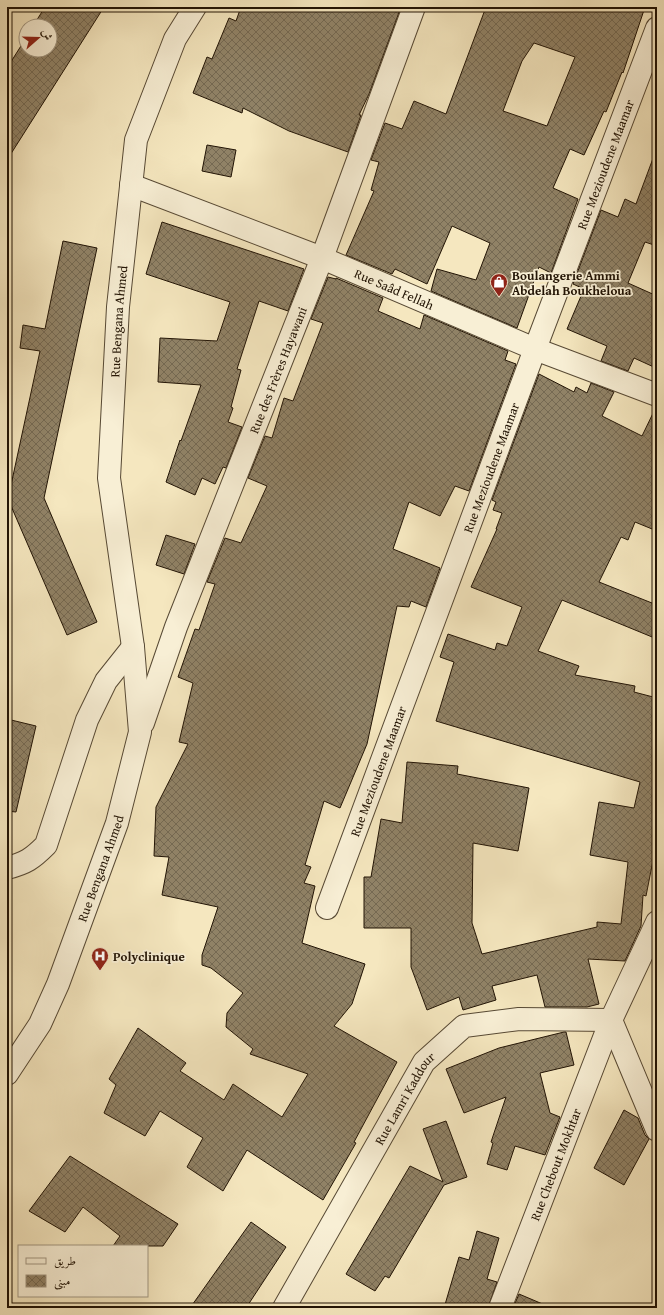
<svg xmlns="http://www.w3.org/2000/svg" width="664" height="1315" font-family="'Gentium Book Plus',Amiri,serif">
<style>
.building{fill:url(#building-cross-hatch);stroke:#221405;fill-rule:evenodd}
.lines{fill:none;stroke-linecap:round;stroke-linejoin:round}
.minor-casing{stroke:#574934;stroke-width:24}
.minor{stroke:#f8efd5;stroke-width:22}
.labels{text-anchor:middle;dominant-baseline:central;stroke-width:3.5;stroke-linejoin:round;paint-order:stroke}
.street-label{font-size:13px;fill:#221405;stroke:#f8efd5}
.poi-label{font-size:13px;font-weight:bold;fill:#221405;stroke:#f8efd5;text-anchor:start}
</style>
<defs>
<pattern id="building-cross-hatch" width="8" height="8" patternUnits="userSpaceOnUse"><rect width="8" height="8" fill="#908266"/><path d="M0 0l8 8M0 8l8-8" fill="none" stroke="#756952"/></pattern>
</defs>
<rect width="100%" height="100%" fill="#f5e7bf"/>
<filter id="stains"><feTurbulence type="fractalNoise" baseFrequency=".005" numOctaves="4"/><feColorMatrix values="0 0 0 0 .2 0 0 0 0 .09 0 0 0 0 .02 0 0 0 .5 -.17"/></filter>
<radialGradient id="worn" r=".72"><stop offset=".6" stop-color="#630" stop-opacity="0"/><stop offset="1" stop-color="#630" stop-opacity=".3"/></radialGradient>
<g class="building">
<path d="M45 7H104L7 160V68L26 38V50H50V26H33Z"/>
<path d="M241 7H401L369 94 359 115H361L348 152 289 131 243 108 242 113 193 93 207 57 212 59 229 18 236 21Z"/>
<path d="M486 7H645L623 73 622 72 606 112 604 111 584 155 570 149 553 188 578 199 551 273 539 267 517 328 431 291 437 269 476 280 490 243 452 226 427 284 395 269 392 274 346 255 374 191 371 190 379 162 371 160 385 123 402 129 414 101 446 114ZM534 43 575 57 547 126 503 111 522 61Z"/>
<path d="M207 145 236 150 231 177 202 171Z"/>
<path d="M655 153H657V246L645 242 628 283 657 296 656 368 634 358 628 371 601 361 607 346 567 329 584 289 573 284 601 210 618 217 625 199 636 204Z"/>
<path d="M162 222 304 269 288 311 259 301 237 369 241 370 231 407 233 408 228 422 242 427 226 468 223 467 215 484 202 478 195 495 166 482 180 440 181 441 201 385 158 382 160 338 217 341 230 302 146 274Z"/>
<path d="M63 241 97 248 44 498 97 622 67 635 8 499 40 351 20 348 23 325 45 329Z"/>
<path d="M328 277 336 279V278L383 298 378 311 420 329 424 315 508 351 505 360 516 364 469 491 455 486 440 516 409 502 393 549 440 568 426 607 411 601 409 607 397 606 367 744 340 808 324 801 305 865 311 867 304 883 315 886 302 943 365 964 352 1004 334 1026 397 1062 354 1142 356 1143 323 1200 247 1150 223 1191 187 1167 203 1138 160 1111 145 1136 104 1113 116 1085 109 1079 138 1028 186 1063 180 1071 224 1100 233 1084 282 1117 308 1074 250 1054 253 1049 226 1027 227 1013 243 993 211 968 202 965V955L218 907 162 895 169 857 154 856 156 807 188 744 179 742 193 683 178 677 195 629 199 630 215 584 207 582 225 538 241 543 267 486 248 478 265 436 272 438 284 398 293 401 323 323 311 319Z"/>
<path d="M539 374 574 392 576 387 587 393 591 383 614 392 602 416 642 436 656 407H657V531L635 522 628 540 621 537 599 582 657 605V639L562 600 538 651 579 666 575 675 635 686 634 692 657 698V840L646 896 643 895 641 926 625 961 588 959 599 1004 587 1007H545L537 975 492 986 496 1000 463 1010 459 997 427 1010 411 967V928H364V877H371L381 819 402 823 407 762 458 766 457 774 529 788 518 851 473 843 472 923 482 954 597 927V922L621 924 628 862 590 855 599 802 634 808 640 782 436 721 454 662 440 657 448 634 495 650 497 643 507 646 522 607 471 587 497 529H496L502 513 493 510 496 502 492 500Z"/>
<path d="M166 535 195 544 184 574 156 565Z"/>
<path d="M7 719 36 726 16 812 7 811Z"/>
<path d="M564 1032H566L574 1065 540 1073 550 1113 560 1117 545 1155 515 1146 507 1170 487 1164 493 1143 491 1142 506 1097 464 1113 446 1069 499 1048Z"/>
<path d="M624 1110 638 1118 645 1135 649 1139 624 1185 594 1168Z"/>
<path d="M446 1121 467 1177 444 1185 389 1278 385 1276 375 1291 346 1274 410 1166 443 1182 423 1129Z"/>
<path d="M70 1156 178 1224 163 1246H113L120 1236 83 1207 65 1232 29 1211Z"/>
<path d="M251 1222 286 1247 246 1308H190Z"/>
<path d="M477 1231 499 1238 487 1279 497 1282 488 1308H444L459 1257 469 1260Z"/>
<path d="M519 1294 552 1308H513Z"/>
</g>
<g class="lines">
<g class="minor-casing">
<g id="minor">
<path id="s1" d="M131 185 322 258 535 349 657 395"/>
<path id="s2" d="M143 723 176 627 322 258 414 7"/>
<path d="M7 868C26 863 32 859 46 845L87 720 106 681 133 647"/>
<path id="s3" d="M327 908 535 349 657 28"/>
<path d="M611 1020 657 1130"/>
<path id="s4" d="M7 1074 40 1024 58 984 117 823 140 732 133 647 109 478 118 307 136 140 175 39 195 7"/>
<path id="s5" d="M284 1308 424 1062 464 1026 519 1019 611 1020"/>
<path id="s6" d="M500 1308 611 1020 657 922"/>
</g>
</g>
<use href="#minor" class="minor"/>
</g>
<defs>
<g id="shop-pin" transform="scale(0.9)"><path d="M0 17L-7.5 6A9.5 9.5 0 1 1 7.5 6Z" fill="#8f2418" stroke="#f8efd5"/><path d="M-5-2.5h2.3a2.7 3.5 0 0 1 5.4 0H5L5.5 6h-11ZM-1.5-2.5h3a1.5 2.3 0 0 0-3 0Z" fill="#fff"/></g>
<g id="hospital-pin" transform="scale(0.9)"><path d="M0 17L-7.5 6A9.5 9.5 0 1 1 7.5 6Z" fill="#8f2418" stroke="#f8efd5"/><path d="M-5-5h3v3.5h4V-5h3V5h-3V1.5h-4V5h-3Z" fill="#fff"/></g>
</defs>
<g fill-rule="evenodd">
<use href="#shop-pin" x="499" y="282"/>
<use href="#hospital-pin" x="100" y="956"/>
</g>
<g class="labels">
<g class="street-label">
<text stroke="none"><textPath href="#s3" startOffset="794">Rue Mezioudene Maamar</textPath></text>
<text stroke="none"><textPath href="#s1" startOffset="283">Rue Saâd Fellah</textPath></text>
<text stroke="none"><textPath href="#s4" startOffset="782">Rue Bengana Ahmed</textPath></text>
<text stroke="none"><textPath href="#s2" startOffset="378">Rue des Frères Hayawani</textPath></text>
<text stroke="none"><textPath href="#s3" startOffset="470">Rue Mezioudene Maamar</textPath></text>
<text stroke="none"><textPath href="#s3" startOffset="146">Rue Mezioudene Maamar</textPath></text>
<text stroke="none"><textPath href="#s4" startOffset="227">Rue Bengana Ahmed</textPath></text>
<text stroke="none"><textPath href="#s5" startOffset="242">Rue Lamri Kaddour</textPath></text>
<text stroke="none"><textPath href="#s6" startOffset="154">Rue Chebout Mokhtar</textPath></text>
</g>
<g class="poi-label">
<text x="512" y="275">Boulangerie Ammi<tspan x="512" dy="15">Abdelah Boukheloua</tspan></text>
<text x="113" y="956">Polyclinique</text>
</g>
</g>
<rect width="664" height="1315" fill="none" stroke="#f5e7bf" stroke-width="24"/>
<rect x="8" y="8" width="648" height="1299" fill="none" stroke="#221405" stroke-width="2"/>
<rect x="12" y="12" width="640" height="1291" fill="none" stroke="#221405"/>
<rect x="18" y="1245" width="130" height="52" fill="#f8efd5" stroke="#a29782"/>
<rect x="26" y="1258" width="20" height="6" fill="#f8efd5" stroke="#a29782"/>
<text x="54" y="1265" font-size="12" fill="#221405">طريق</text>
<rect x="26" y="1275" width="20" height="12" fill="url(#building-cross-hatch)" stroke="#a29782"/>
<text x="54" y="1285" font-size="12" fill="#221405">مبنى</text>
<g transform="translate(38 38) rotate(70)"><circle r="19" fill="#f8efd5" stroke="#a29782"/>
<path d="M0-3L7 15L0 10L-7 15Z" fill="#8f2418"/>
<text y="-6" font-size="11" font-weight="bold" text-anchor="middle" fill="#221405">ش</text>
</g>
<rect width="100%" height="100%" filter="url(#stains)"/>
<rect width="100%" height="100%" fill="url(#worn)"/>
</svg>
